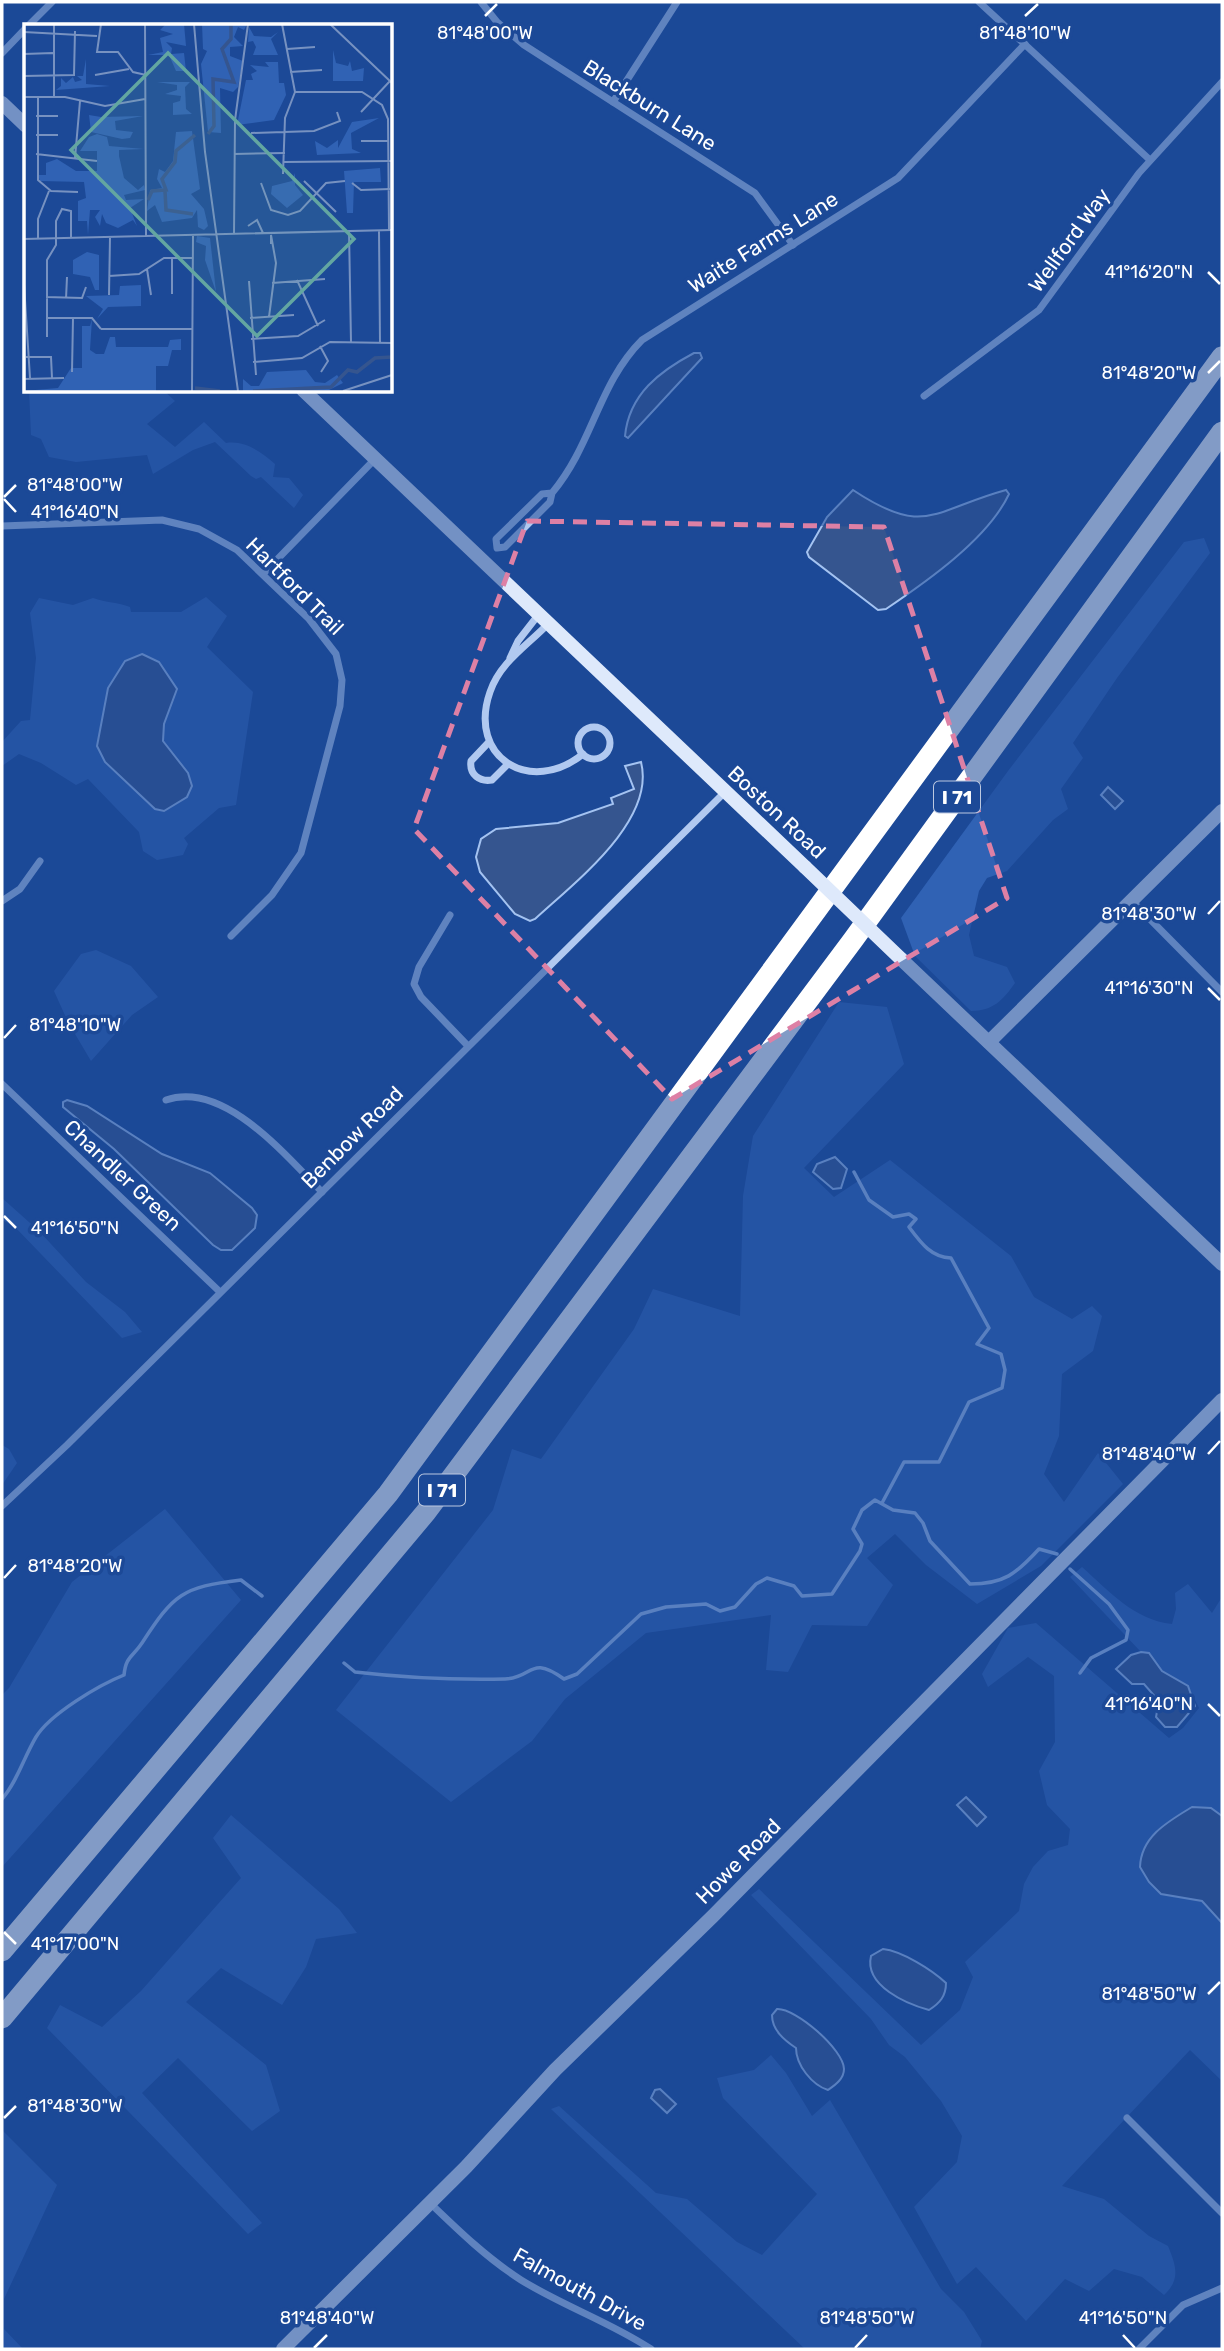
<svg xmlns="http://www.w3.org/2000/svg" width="1224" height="2351" font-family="Rubik,sans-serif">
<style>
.green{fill:#3062b4}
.water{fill:#35558f;stroke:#a4c3f1;stroke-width:2}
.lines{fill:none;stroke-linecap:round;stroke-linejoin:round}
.stream{stroke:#a4c3f1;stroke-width:3.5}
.street{stroke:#b1c9f0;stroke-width:7}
.secondary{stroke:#dee9fb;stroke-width:14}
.highway{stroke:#fff;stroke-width:21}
.secondary-bridge{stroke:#dee9fb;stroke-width:14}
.marked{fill:none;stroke:#dd80a5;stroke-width:5;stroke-dasharray:14 9;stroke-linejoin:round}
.ticks{fill:none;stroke:#fff;stroke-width:2.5}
.labels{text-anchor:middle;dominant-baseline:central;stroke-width:7;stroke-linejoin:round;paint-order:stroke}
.shield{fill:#1c4997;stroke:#bbc8e0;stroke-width:2}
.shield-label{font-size:19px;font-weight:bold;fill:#fff}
.street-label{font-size:21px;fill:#fff;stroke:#1c4997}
.inset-river{fill:none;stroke:#35558f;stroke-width:3.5}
.inset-road{fill:none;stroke:#7792c1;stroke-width:2}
.view{fill:#63a6a1;fill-opacity:0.15;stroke:#63a6a1;stroke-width:3.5}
.inset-edge{fill:none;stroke:#fff;stroke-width:3.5}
.ticks-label{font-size:18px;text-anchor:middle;fill:#fff;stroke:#1c4997;stroke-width:7;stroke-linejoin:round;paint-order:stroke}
</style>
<rect width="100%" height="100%" fill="#1c4997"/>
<g class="green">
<path d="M29 390H163L175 401 147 424 175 447 204 422 226 443C245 440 261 452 275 464L273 477 289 478 303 495 294 508 261 477 256 479 251 476 215 442 193 450 153 474 147 455 76 462 49 457 41 439 31 435Z"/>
<path d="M1204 538 1210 553 1117 678 1073 743 1083 758 1061 789 1068 809 1053 820 1007 871 987 878 979 891 969 935 974 956 1007 967 1015 983C1003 1000 993 1011 971 1011L915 956 901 918 1008 771 1184 542Z"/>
<path d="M206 597 227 616 207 647 253 692 236 805 219 808 184 838 188 844 183 855 157 860 143 851 139 832 88 779 76 785 41 763 19 754 2 766V742L21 721 30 720 36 658 30 613 39 598 73 605 93 598C106 603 118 602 130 607L131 612H181Z"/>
<path d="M96 950 131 966 158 997 132 1015 91 1061 68 1022 54 991 81 954Z"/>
<path d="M839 1002 887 1007 904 1064 804 1168 834 1197 890 1160 1011 1256 1034 1297 1072 1319 1092 1306 1102 1316 1093 1351 1062 1374 1059 1436 1044 1474 1064 1502 1098 1453 1123 1484 1041 1566 977 1604 926 1565 895 1534 867 1558 893 1585 867 1626 812 1625 788 1672 766 1670 771 1615 646 1633 565 1699 532 1741 451 1802 336 1710 493 1510 512 1449 541 1459 634 1329 653 1289 740 1316 743 1196 753 1136Z"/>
<path d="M2 1198 39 1231 86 1282 125 1312 142 1332 122 1338 14 1226 2 1220Z"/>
<path d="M2 1445 9 1449 17 1463 2 1485Z"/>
<path d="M165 1509 241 1600 2 1867V1695L9 1688 72 1582Z"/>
<path d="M1082 1567C1109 1591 1134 1620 1172 1624L1176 1609 1175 1593 1188 1584 1212 1613 1222 1597V2081L1190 2050 1062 2186 1104 2199 1149 2236 1168 2246C1176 2266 1181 2279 1164 2295L1142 2277 1114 2269 1089 2291 1065 2279 1026 2321 976 2267 957 2284 914 2207 957 2162 962 2136 941 2101 905 2057 889 2045 871 2019 751 1895 759 1889 921 2045 960 2010 973 1977 965 1962 1019 1911 1024 1884 1033 1867 1048 1851 1068 1845 1070 1829 1047 1805 1039 1771 1055 1742 1054 1676 1028 1657 988 1687 982 1674 1008 1628 1036 1623 1169 1738 1183 1728 1199 1708 1188 1686 1162 1671 1149 1653 1141 1652 1070 1577Z"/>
<path d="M231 1815 339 1909 357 1933 316 1939 306 1967 282 2005 221 1968 186 2002 266 2065 280 2111 252 2131 178 2058 142 2093 262 2223 248 2234 47 2028 60 2005 102 2027 141 1991 241 1878 213 1838Z"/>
<path d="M771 2055 786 2073 812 2116 830 2100 941 2289 964 2312 982 2341 980 2349H805L551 2109 559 2106 656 2193 687 2199 737 2242 762 2255 817 2194 723 2098 717 2078 754 2070Z"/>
<path d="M2 2130 57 2185 4 2299V2329L23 2349H2Z"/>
</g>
<g class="water">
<path d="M694 353H700L702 358 628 438 625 436C629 394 660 371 694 353Z"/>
<path d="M853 490C925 538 933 510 1006 490L1009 494C988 539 926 582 886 609L878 610 809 557 807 552 827 517Z"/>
<path d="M142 654 159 662 177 689 164 724 163 741 188 773 192 786 187 797 164 811 155 809 105 762 97 746 108 688 125 661Z"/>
<path d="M641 762C656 821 575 882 535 919L530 921 515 914 480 872 476 857 481 839 496 829 558 823 613 804 611 798 634 789 625 766Z"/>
<path d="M1108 787 1123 801 1115 809 1101 795Z"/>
<path d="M67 1100 87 1106 162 1154 210 1173 252 1208 257 1215 255 1228 232 1250H221L213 1245 114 1149 63 1107V1102Z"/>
<path d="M835 1157 847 1169 841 1188 833 1189 813 1172 817 1164Z"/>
<path d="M1141 1652 1149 1653 1162 1671 1188 1686 1195 1706 1177 1727H1165L1156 1717 1159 1701 1144 1684H1132L1116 1669 1131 1655Z"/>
<path d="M966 1797 986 1817 977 1826 957 1805Z"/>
<path d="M1192 1807 1211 1808 1222 1816V1923L1202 1901 1161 1894 1149 1882 1140 1867C1141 1836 1169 1821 1192 1807Z"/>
<path d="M883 1949C902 1951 932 1970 946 1983 946 1996 940 2003 929 2010 907 2004 864 1986 871 1956Z"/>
<path d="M777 2009C796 2008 844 2050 844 2069 844 2079 835 2085 828 2090 812 2085 796 2065 796 2048 784 2040 772 2030 772 2015Z"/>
<path d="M660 2089 676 2104 667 2113 651 2098 655 2090Z"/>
</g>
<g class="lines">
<g class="stream">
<path d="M854 1172 869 1200 893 1217 909 1214 916 1219 909 1227C921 1243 931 1257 951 1258L989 1328 977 1344 1001 1354 1005 1370 1002 1388 969 1402 939 1462H904L882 1503"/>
<path d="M1070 1569 1109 1604 1128 1630 1126 1640 1091 1658 1080 1673"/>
<path d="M344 1663 355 1672C406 1678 455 1680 505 1679 534 1678 529 1654 564 1679L577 1674 641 1614 666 1607 706 1604 720 1611 735 1607 756 1584 767 1578 794 1586 802 1596 832 1594 860 1551 862 1544 853 1529 862 1510 875 1500 893 1510 915 1513 923 1523 930 1541 970 1584C1004 1584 1016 1574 1039 1549L1057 1554"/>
<path d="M2 1799C17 1782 24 1757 36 1737 50 1714 99 1685 124 1675 126 1656 132 1658 142 1643 174 1594 182 1587 241 1580L262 1596"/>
</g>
<g class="street">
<path d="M481 2 497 22 524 45 755 193 793 245"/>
<path d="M979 2 1150 160"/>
<path d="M28 26 52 2"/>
<path d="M2 53 26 28"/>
<path d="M613 102 677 2"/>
<path d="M924 396 1039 310 1139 173 1222 82"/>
<path d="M552 493 542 494 496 539 497 548 505 547 550 502 552 493C593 444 598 384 642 340L898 178 1025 44"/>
<path d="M2 526 162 520 199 529 237 550 309 619 336 654 342 680 340 706 301 853 272 895 231 936"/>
<path d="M263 574 375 459"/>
<path d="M549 623C528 645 500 662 490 692 467 758 531 796 583 754"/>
<path d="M510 658 518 641 539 614"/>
<circle cx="594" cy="743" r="16"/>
<path d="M488 743 471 761C469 775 480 782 492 780L507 765"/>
<path d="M2 901 20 889 40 861"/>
<path d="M1133 902 1222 992"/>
<path d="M450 915 419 967 414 984 421 997 468 1046"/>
<path d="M2 1084 220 1292"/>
<path d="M166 1100C224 1080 286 1156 322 1192"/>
<path d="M2 1506 67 1445 725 792"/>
<path d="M1127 2118 1222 2213"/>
<path d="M430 2203C459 2231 487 2258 521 2280 563 2306 610 2322 651 2349"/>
<path d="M1139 2349 1183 2305 1222 2288"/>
</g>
<g class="secondary">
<path d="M2 103 26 126"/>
<path d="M303 390 805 867"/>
<path d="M901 959 1222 1264"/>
<path d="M989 1042 1222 811"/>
<path d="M283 2349 466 2167 555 2070 713 1916 1222 1400"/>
</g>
<g class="highway">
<path d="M2 1951 388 1494 1222 357"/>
<path d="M2 2018 426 1512 853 940 1222 432"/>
</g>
<path class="secondary-bridge" d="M805 867 901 959"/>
</g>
<path d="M0 0H1224V2351H0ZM527 521 884 527 1007 898 672 1099 414 829Z" fill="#1c4997" fill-opacity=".55" fill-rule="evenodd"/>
<path class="marked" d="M527 521 884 527 1007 898 672 1099 414 829Z"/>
<path class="ticks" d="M485 16 497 4M1025 16 1038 4M1208 272 1220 284M1208 373 1220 361M4 497 16 485M4 499 16 512M1208 914 1220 901M1208 988 1220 1000M4 1038 16 1025M4 1216 16 1228M1208 1454 1220 1441M4 1578 16 1565M1208 1704 1220 1716M4 1932 16 1944M1208 1994 1220 1982M4 2118 16 2106M1123 2335 1135 2348M314 2348 327 2335M855 2348 867 2335"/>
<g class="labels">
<g class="shield">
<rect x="934" y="781.5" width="46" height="31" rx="5"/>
<rect x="419" y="1474.5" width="46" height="31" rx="5"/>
</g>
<g class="shield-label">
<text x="957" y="797">I 71</text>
<text x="442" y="1490">I 71</text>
</g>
<g class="street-label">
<text transform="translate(650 105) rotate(32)">Blackburn Lane</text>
<text transform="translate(1069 240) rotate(-54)">Wellford Way</text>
<text transform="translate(763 242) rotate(-32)">Waite Farms Lane</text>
<text transform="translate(295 586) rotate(45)">Hartford Trail</text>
<text transform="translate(777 812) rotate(43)">Boston Road</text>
<text transform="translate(352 1137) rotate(-45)">Benbow Road</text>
<text transform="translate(123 1175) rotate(43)">Chandler Green</text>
<text transform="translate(738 1861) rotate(-45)">Howe Road</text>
<text transform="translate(580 2289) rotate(29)">Falmouth Drive</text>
</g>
</g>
<g transform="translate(24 24)">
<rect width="368" height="368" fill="#1c4997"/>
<path d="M142 0H160L162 22 142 18 148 24 147 30 160 29 162 47H152L145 31H124L139 28 136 14 149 10 136 6ZM178 0H223L220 6 214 3 210 13 219 22 206 23V32L219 37 214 63 209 68 196 64 197 109 184 108 177 40 183 27 179 25ZM225 3 230 12 247 13 254 8 247 15 254 31H229L232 23 229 17 224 18ZM309 26 312 39 324 42 326 37 328 47 340 44 339 57H309ZM62 35V60L86 62 32 66 37 62V54L42 59 49 53 51 58 58 56 53 52H59ZM241 38H254L255 59H260L262 71 250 96 213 101 222 56H229L227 50 233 47 226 41 245 43ZM133 58H166L161 63 162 85 168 90 149 91V79L156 77 157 72 141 70 153 66V61ZM65 91 77 93 119 92 91 97 92 106 109 108 106 114 98 115 67 108ZM355 94 327 109 328 125 337 129 293 131 291 117 303 124 314 116V124L328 98ZM168 107 176 165 167 170 180 185 184 202 180 206 174 203 173 186 168 194 138 198 131 181 123 187 126 166 138 164 133 155 135 145 141 148 149 137 152 108ZM73 110 83 113 85 122 120 125 95 126V132L100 154 114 166 120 161 121 166 100 171 102 176 120 175 106 184 113 202 109 196 94 204 82 199 78 190 76 202 71 193 76 186H66L64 211 63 197H54V177L62 174 60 158 16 157 14 151H22V139L33 135 52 147H73V127H56L65 113ZM356 144 357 158H330L329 189H323L320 147ZM271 149V161L279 171 263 184 247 170 248 162 268 157ZM173 212 186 214 192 268 181 236 182 222 172 218ZM63 228 75 231V266H71L66 253 49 250V236ZM117 261V282L84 283 73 295 79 285 62 272 95 271 96 262ZM68 295 66 326 72 330H80L86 313H91L92 323H144L146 316 157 315V326H148L144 342H132V367H0L34 364 47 344H58V302H66ZM282 346 291 358 301 359 313 351 319 359 305 366 219 367V355L227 362H235L243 348Z" fill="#3062b4"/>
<path class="inset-river" d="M184 110 190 102 189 55 210 58 198 25 207 15V0M141 167 142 186 169 190M124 176 128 167 142 166 138 155 151 138 152 127 171 111M171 364 196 367M229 367 307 363 324 346 333 348 351 334 368 333"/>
<path class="inset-road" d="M30 0V73M77 0 73 28H94L109 48 122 51M121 0 122 212M170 0 181 128 214 367M258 0 271 68 261 94 259 150M306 0 368 59M0 8 73 12M263 25 291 23M0 30 29 29M266 48 298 46M71 51 105 45M0 52 50 51 51 7M271 68H338L358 81 364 95 365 206M0 73H41L81 82 121 75M14 73V156L27 167 54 168M337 88 366 57M12 92H34M227 109 290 107 316 97 313 88M12 111H34M337 117H365M12 130 73 137M210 130 261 129M51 134 56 77M260 138 367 137M280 157 312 188M237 159 247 186 264 191 276 187 302 159 321 157M328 159 337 166 366 165M224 202 233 196 239 209M325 207 327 318M355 207 356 319M210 210 211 96 224 0M0 215 368 206M14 215V195L25 167M123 245 127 271M85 252 115 250 140 234H169M273 256 294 302M225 257 232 351M248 259 301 255M0 260 6 354M148 270V233M85 271 86 213M22 273 58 274 62 263M42 275 43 253M245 293 252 239 247 211V220M23 294H68L77 305M226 294 270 291M77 305H169M23 313V236L32 221V197L38 185 47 187V214M227 315 274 312 301 296M296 322 304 337 297 348M2 333H27L28 354M229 338 278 334 306 318 368 319M48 348 49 294M0 355 40 354M168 367 169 211M319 367 368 351"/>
<path class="view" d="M144 29 330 215 233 312 47 126Z"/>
<rect width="368" height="368" class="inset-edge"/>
</g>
<g class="ticks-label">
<text x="485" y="39">81°48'00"W</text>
<text x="1025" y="39">81°48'10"W</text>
<text x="1149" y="278">41°16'20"N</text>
<text x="1149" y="379">81°48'20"W</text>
<text x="75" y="491">81°48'00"W</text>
<text x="75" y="518">41°16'40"N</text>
<text x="1149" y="920">81°48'30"W</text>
<text x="1149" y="994">41°16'30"N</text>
<text x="75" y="1031">81°48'10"W</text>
<text x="75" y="1234">41°16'50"N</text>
<text x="1149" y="1460">81°48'40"W</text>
<text x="75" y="1572">81°48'20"W</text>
<text x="1149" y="1710">41°16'40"N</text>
<text x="75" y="1950">41°17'00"N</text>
<text x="1149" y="2000">81°48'50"W</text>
<text x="75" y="2112">81°48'30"W</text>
<text x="327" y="2324">81°48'40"W</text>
<text x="867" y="2324">81°48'50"W</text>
<text x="1123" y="2324">41°16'50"N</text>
</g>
<rect width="1224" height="2351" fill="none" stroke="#ffffff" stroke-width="7"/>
</svg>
